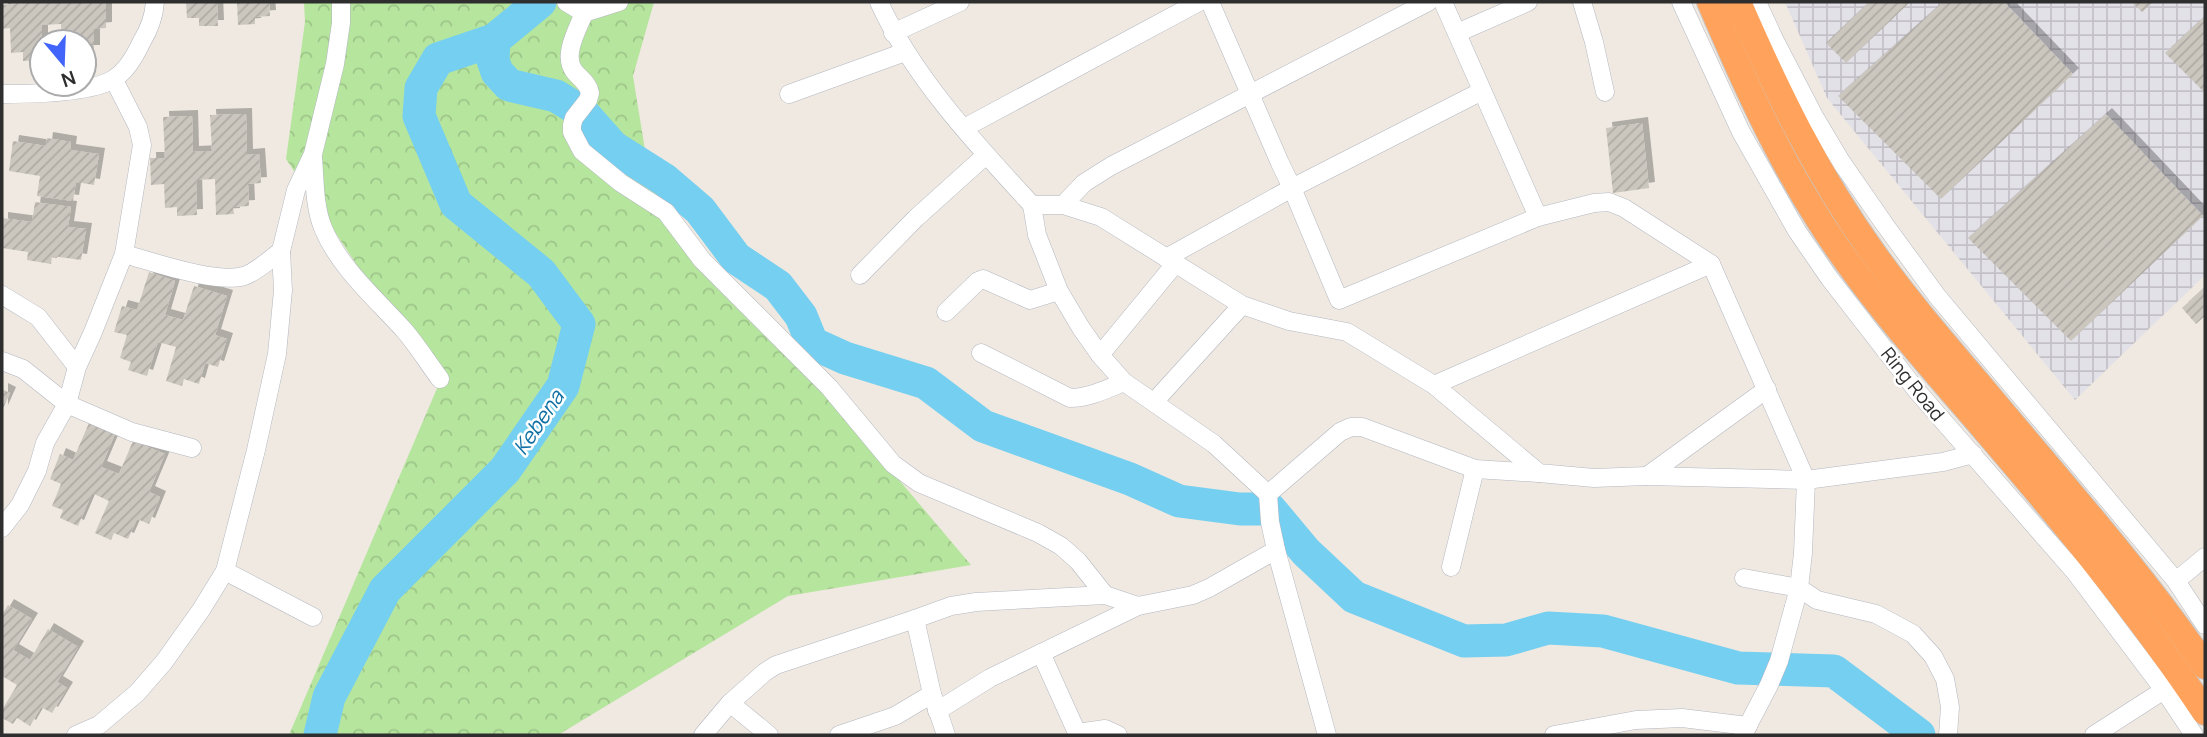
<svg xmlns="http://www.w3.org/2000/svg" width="2207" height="737" font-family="Manrope,sans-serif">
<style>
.industrial{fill:url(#industrial-grid)}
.forest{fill:url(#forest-crowns)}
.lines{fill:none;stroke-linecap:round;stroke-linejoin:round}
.river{stroke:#75cff0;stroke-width:33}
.building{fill:url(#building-hatch);filter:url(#shadow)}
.minor-casing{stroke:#b4b7c1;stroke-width:19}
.highway-casing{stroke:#c9c9c9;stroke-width:28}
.minor{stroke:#fff;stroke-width:18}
.highway{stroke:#ffa35c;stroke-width:26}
.labels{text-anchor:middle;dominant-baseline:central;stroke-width:5;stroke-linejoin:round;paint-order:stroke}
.street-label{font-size:19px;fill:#2e2e2e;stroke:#fff}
.water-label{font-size:21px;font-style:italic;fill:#0d6fa3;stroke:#fff}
</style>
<defs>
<pattern id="industrial-grid" width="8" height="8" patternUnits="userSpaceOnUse" patternTransform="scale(1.75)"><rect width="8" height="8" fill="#e3e1e8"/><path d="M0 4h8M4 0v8" fill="none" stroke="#c3c1c7"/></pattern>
<pattern id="forest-crowns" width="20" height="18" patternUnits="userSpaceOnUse" patternTransform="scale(1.75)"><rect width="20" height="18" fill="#b6e59e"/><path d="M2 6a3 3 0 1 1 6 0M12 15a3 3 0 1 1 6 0" fill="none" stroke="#9dc588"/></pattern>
<pattern id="building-hatch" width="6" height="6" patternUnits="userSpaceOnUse" patternTransform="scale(1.75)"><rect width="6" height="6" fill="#cbc7bf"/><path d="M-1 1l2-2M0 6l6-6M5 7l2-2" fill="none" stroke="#afaba4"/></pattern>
<filter id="shadow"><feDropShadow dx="6" dy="-6" stdDeviation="0" flood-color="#0004"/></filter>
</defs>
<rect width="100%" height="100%" fill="#efe9e1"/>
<path class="industrial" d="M1785 2H2205V275L2075 400 1827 98Z"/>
<path class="forest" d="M304 2H654L633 76 651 187 971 565 788 596 558 735H289L438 386 286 159 305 22Z"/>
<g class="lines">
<g class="river">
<path d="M494 40 493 60 497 72 509 85 556 96 582 112 613 147 665 180 700 210 736 258 778 286 801 316 812 343 845 358 926 383 983 426 1130 479 1179 501 1240 509H1270L1306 552 1354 597 1464 641 1506 640 1548 628 1603 631 1738 668 1834 671 1919 735"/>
<path d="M320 735 329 697 385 590 505 470 563 386 579 324 541 273 456 204 419 116 421 88 438 59 494 40 540 2"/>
</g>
</g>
<g class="building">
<path d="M11 2H106V28L94 29V51H84V42H62L61 24 42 25V60L23 61V52L11 53 10 28 2 29V5L11 4Z"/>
<path d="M186 2H217L218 26H199V18H187Z"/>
<path d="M237 2H269L270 16 255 17V24L238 25Z"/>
<path d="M1869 2H1910L1846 63 1826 43Z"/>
<path d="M1943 2H2004L2073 74 1941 199 1838 96Z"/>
<path d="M2132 2H2153L2142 12Z"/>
<path d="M2205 16V93L2165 53Z"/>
<path d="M246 114 247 155 259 154 261 183 248 184 249 206 233 207 234 214 216 215 215 179 196 180 197 215 177 216V207L165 208 164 184 151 185 150 158H165L163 117 192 116 193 152 212 151 210 115Z"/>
<path d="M2106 114 2203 216 2071 341 1968 238Z"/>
<path d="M1642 123 1649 188 1613 193 1606 128Z"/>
<path d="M47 138 71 142 70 150 99 154 94 185 76 182 73 201 37 196 40 176 9 171 13 141 46 146Z"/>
<path d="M35 202 71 207 68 227 86 229 81 260 52 256 51 264 27 260 28 252 2 248V218L32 222Z"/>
<path d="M149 272 175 281 165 315 183 320 194 286 227 296 215 335 227 339 218 367 205 363 199 384 184 379 182 386 166 381 176 347 158 342 147 376 128 370 131 362 120 358 127 335 114 332 122 306 137 310Z"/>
<path d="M2205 287V316L2196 324 2182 308Z"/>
<path d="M2 389 10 393 2 411Z"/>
<path d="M89 423 115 434 101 467 119 474 133 441 165 454 149 492 160 497 149 524 137 519 128 539 114 533 111 540 95 533 109 501 92 493 78 526 60 518 63 510 52 506 61 484 50 479 60 454 73 460Z"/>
<path d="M8 605 32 619 13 650 30 660 48 629 78 647 57 682 67 688 52 713 41 707 30 726 17 718 13 724 2 718V710L17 685 2 676V615Z"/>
</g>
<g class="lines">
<g class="minor-casing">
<g id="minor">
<path d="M566 2 584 13 619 2"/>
<path d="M879 2C913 77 976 144 1032 205H1063L1101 217 1242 305 1289 321 1347 332 1434 385 1539 473 1594 478 1647 476 1806 480 1943 462 1973 454"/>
<path d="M1210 2 1280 163 1292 188 1339 300 1538 217 1594 203 1609 202 1624 208 1711 264 1806 480 1803 553 1799 588 1779 661 1769 685 1743 735"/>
<path d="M1443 2 1538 217"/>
<path d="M1582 2 1594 42 1605 92"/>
<path d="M1681 2 1741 132 1797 231 1830 279 1917 391 2075 572 2164 690 2194 735"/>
<path d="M1757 2 1775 41 1814 116 1842 163 1885 225 1937 296 2176 581 2205 625"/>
<path d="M584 13C578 29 562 55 574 71 580 79 588 82 590 93L588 100 574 118 572 125V132L582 151 621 183 666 212 702 260 829 387 893 464 919 483 1038 533 1061 546 1078 561 1105 595"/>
<path d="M893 33 960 2"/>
<path d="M1457 33 1528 2"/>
<path d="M114 80 138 127 142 145 124 254 93 332 77 367 67 404 132 432 192 448"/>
<path d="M2 94C28 94 95 93 115 78 127 70 135 56 141 43 149 30 154 17 155 2"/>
<path d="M789 94 905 52"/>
<path d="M964 128 1199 2"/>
<path d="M313 158C315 180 314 206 323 228 339 267 376 299 404 330 417 345 428 363 440 379"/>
<path d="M1032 205 1037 235 1059 291 1081 328 1100 355 1124 382 1214 444 1268 494 1340 432 1351 427H1362L1475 469 1539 473"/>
<path d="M1063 205 1084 183 1111 166 1428 2"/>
<path d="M124 254C154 262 216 284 244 276 257 272 271 258 281 251"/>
<path d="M1166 258 1292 188 1482 91"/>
<path d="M860 275 916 218 986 155"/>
<path d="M2 295 38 317 77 367"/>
<path d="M946 312 978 281 983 279 1030 300 1059 291"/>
<path d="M981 353 1070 398C1089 398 1107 389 1124 382"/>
<path d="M1100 355 1175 264"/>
<path d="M2 361 23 369 67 404 45 443 37 471 20 505 2 528"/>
<path d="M1434 385 1711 264"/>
<path d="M1154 402 1242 305"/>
<path d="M1647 476 1767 389"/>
<path d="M1268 494 1270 522 1276 550 1327 735"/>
<path d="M1451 567 1475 469"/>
<path d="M225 571 313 617"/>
<path d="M1744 578 1799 588 1817 600 1876 614 1913 634 1933 656 1945 679 1950 707 1948 735"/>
<path d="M2176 581 2205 557"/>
<path d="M915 619 951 606 976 602 1105 595 1138 606 1193 595 1209 588 1276 550"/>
<path d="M1041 653 1078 735"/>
<path d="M937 711 990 678 1138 606"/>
<path d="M1077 733 1105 729 1118 735"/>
<path d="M76 735 99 725 137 693 164 662 201 610 225 571 256 450 277 354 283 290 281 251 296 190 313 154 335 64 341 23V2"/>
<path d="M703 735 730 703"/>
<path d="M769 735 730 703 765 672 776 665 915 619 932 694 946 735"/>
<path d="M839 735 895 716 932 694"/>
<path d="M1554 735 1636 720 1682 718 1748 726"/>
<path d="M2094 735 2164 690"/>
</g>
</g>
<g class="highway-casing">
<g id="highway">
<path d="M1710 2C1742 77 1775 151 1819 220 1867 296 1928 363 1987 432 2064 522 2139 613 2205 712"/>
<path d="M1738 2C1776 90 1817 175 1873 253 1905 298 1941 340 1976 381 2054 475 2136 566 2205 666"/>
</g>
</g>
<use href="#minor" class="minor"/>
<use href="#highway" class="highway"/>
</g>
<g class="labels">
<g class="street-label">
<text transform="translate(1913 384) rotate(51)">Ring Road</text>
</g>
<g class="water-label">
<text transform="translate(538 422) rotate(-56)">Kebena</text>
</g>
</g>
<rect width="2207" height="737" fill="none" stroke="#2e2e2e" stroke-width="7"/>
<g transform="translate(63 63) rotate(161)"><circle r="33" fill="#ffffff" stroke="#ababab" stroke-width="2"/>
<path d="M0-5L12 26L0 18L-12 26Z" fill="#4264fb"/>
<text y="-10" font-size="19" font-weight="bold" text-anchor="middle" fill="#2e2e2e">N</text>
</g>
</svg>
